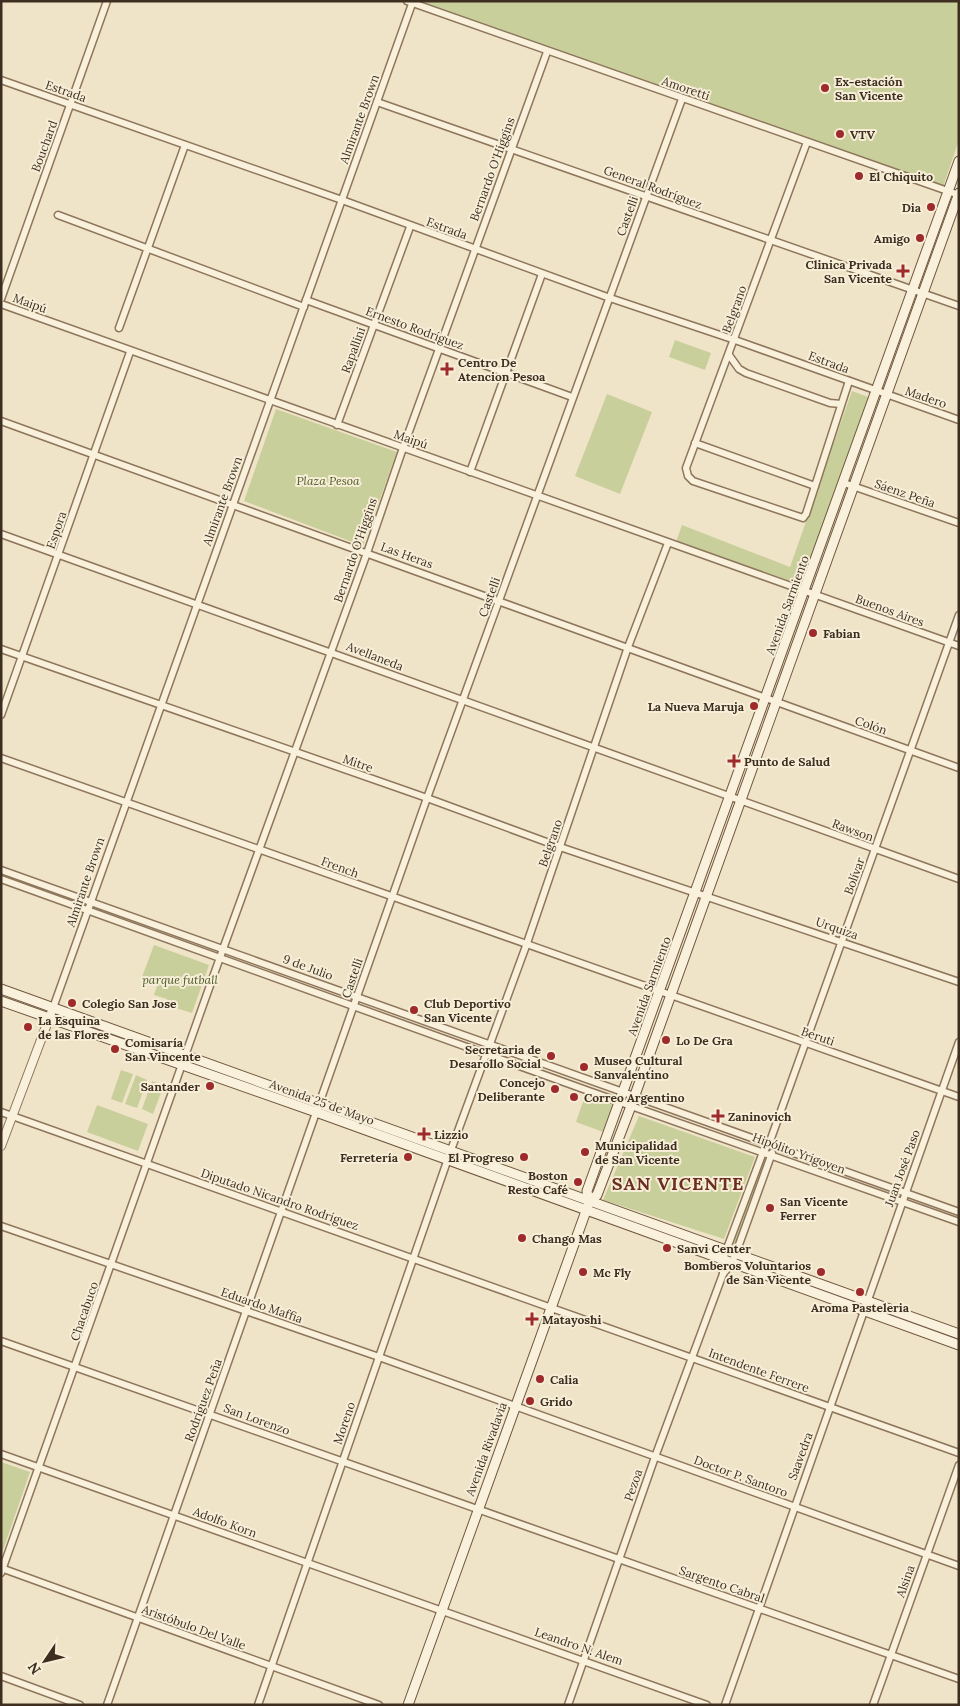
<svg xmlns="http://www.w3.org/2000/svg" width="960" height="1706" font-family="Lora,serif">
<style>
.green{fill:#c9cf9b}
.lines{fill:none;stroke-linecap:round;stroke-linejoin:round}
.minor-casing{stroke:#8d765c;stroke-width:9}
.tertiary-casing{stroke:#8d765c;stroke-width:10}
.secondary-casing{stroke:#6f573f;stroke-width:11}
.minor{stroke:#faf1dc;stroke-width:6}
.tertiary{stroke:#faf1dc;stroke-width:8}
.secondary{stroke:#faf1dc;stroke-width:9}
.poi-dot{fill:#9e2a2b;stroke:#f7eed8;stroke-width:2}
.labels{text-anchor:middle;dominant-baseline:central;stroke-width:4;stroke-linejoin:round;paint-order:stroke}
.poi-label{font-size:12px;font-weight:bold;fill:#3d2e20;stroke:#f7eed8;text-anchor:start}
.street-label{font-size:12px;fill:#3d2e20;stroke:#f7eed8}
.park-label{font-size:12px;font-style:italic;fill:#4d5a26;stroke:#f7eed8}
.district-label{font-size:18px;font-weight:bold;letter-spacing:1px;fill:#6b2e1e;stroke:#f7eed8}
</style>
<rect width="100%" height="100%" fill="#f0e4c8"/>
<g class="green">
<path d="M420 1H959V140L943 187 807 142Z"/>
<path d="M675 340 711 353 705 370 669 357Z"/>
<path d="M852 391 871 398 803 588 676 542 682 525 790 567Z"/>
<path d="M607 394 652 412 620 494 575 476Z"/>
<path d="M276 409 397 452 363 546 244 501Z"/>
<path d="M154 945 209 965 192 1013 166 1005 167 999 154 995 158 983 142 977Z"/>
<path d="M121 1070 133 1074 122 1103 111 1099Z"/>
<path d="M136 1075 147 1080 137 1108 125 1104Z"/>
<path d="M152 1081 164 1085 153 1114 142 1109Z"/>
<path d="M586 1093 616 1104 606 1133 576 1122Z"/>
<path d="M97 1105 148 1124 138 1151 87 1132Z"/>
<path d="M639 1116 755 1157 724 1239 603 1200Z"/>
<path d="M761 1162 767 1164 737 1245 732 1243Z"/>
<path d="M1 1462 30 1472 1 1556Z"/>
</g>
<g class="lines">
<g class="minor-casing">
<g id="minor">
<path d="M407 1 959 195"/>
<path d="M1 80 342 200 610 298 735 340 959 420"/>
<path d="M377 102 959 306"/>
<path d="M807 142 686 468 688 476 693 481 803 518 806 514 849 381"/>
<path d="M58 215 304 307"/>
<path d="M1 299 107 1"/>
<path d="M306 300 572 397"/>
<path d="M1 304 959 646"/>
<path d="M119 328 185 145"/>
<path d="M729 355 739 369 746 373 830 403 841 404"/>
<path d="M1 421 959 768"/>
<path d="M337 425 410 227"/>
<path d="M695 443 815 486"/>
<path d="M470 472 542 274"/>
<path d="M844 483 959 523"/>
<path d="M1 534 959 879"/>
<path d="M1 649 427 798 560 847 959 982"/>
<path d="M1 715 130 352"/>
<path d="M1 758 959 1097"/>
<path d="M1 870 959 1212"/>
<path d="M1 879 586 1090 959 1222"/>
<path d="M53 1008 413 1"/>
<path d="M1 1112 959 1453"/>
<path d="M1 1226 379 1357 959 1566"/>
<path d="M723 1274 732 1263 736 1253 772 1153"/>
<path d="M1 1341 959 1679"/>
<path d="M1 1454 707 1705"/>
<path d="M1 1568 379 1705"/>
<path d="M1 1573 223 949 367 553 403 448 547 52"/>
<path d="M1 1676 80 1705"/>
<path d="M107 1705 427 798 682 99"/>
<path d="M258 1705 451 1150 526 946 628 647 668 543"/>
<path d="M568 1705 655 1457 723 1274V1259L763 1152 769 1144 959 615"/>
<path d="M725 1705 959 1042"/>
<path d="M873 1705 959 1465"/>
</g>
</g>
<g class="tertiary-casing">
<path id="tertiary" d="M1 1146 53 1008"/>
</g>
<g class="secondary-casing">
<g id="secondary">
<path d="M1 989 959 1334"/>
<path d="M1 1001 316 1112 959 1345"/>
<path d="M589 1202 597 1195 631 1106 959 193"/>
<path d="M408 1705 586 1211 589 1202 587 1191 959 161"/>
</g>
</g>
<use href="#minor" class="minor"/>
<use href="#tertiary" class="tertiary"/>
<use href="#secondary" class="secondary"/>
</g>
<g class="poi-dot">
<circle cx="825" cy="88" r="5"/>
<circle cx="840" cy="134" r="5"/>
<circle cx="859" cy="176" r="5"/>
<circle cx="931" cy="207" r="5"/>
<circle cx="920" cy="238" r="5"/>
<path d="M900.5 263.5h5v5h5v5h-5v5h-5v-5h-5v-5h5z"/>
<path d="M444.5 361.5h5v5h5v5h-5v5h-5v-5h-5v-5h5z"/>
<circle cx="813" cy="633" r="5"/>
<circle cx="754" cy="706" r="5"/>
<path d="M731.5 753.5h5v5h5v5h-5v5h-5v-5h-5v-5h5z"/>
<circle cx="72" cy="1003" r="5"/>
<circle cx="414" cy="1010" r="5"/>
<circle cx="28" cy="1027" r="5"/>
<circle cx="666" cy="1040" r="5"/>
<circle cx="115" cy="1049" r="5"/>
<circle cx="551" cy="1056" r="5"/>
<circle cx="584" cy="1067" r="5"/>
<circle cx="210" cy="1086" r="5"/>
<circle cx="555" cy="1089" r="5"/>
<circle cx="574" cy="1097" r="5"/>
<path d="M715.5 1108.5h5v5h5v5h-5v5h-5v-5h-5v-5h5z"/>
<path d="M421.5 1126.5h5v5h5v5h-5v5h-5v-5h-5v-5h5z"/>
<circle cx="585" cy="1152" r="5"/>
<circle cx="408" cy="1157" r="5"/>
<circle cx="524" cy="1157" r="5"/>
<circle cx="578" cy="1182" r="5"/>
<circle cx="770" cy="1208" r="5"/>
<circle cx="522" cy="1238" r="5"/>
<circle cx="667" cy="1248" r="5"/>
<circle cx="583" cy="1272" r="5"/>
<circle cx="821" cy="1272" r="5"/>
<circle cx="860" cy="1292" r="5"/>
<path d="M529.5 1311.5h5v5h5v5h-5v5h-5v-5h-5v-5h5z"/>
<circle cx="540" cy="1379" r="5"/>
<circle cx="530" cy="1401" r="5"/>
</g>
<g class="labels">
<g class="poi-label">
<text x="835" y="81">Ex-estación<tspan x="835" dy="14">San Vicente</tspan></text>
<text x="850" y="134">VTV</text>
<text x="869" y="176">El Chiquito</text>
<text x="921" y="207" text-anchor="end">Dia</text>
<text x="910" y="238" text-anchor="end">Amigo</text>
<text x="892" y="264" text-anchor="end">Clinica Privada<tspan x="892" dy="14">San Vicente</tspan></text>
<text x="458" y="362">Centro De<tspan x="458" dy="14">Atencion Pesoa</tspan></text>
<text x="823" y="633">Fabian</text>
<text x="744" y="706" text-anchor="end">La Nueva Maruja</text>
<text x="744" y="761">Punto de Salud</text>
<text x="82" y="1003">Colegio San Jose</text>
<text x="424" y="1003">Club Deportivo<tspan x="424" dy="14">San Vicente</tspan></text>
<text x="38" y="1020">La Esquina<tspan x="38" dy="14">de las Flores</tspan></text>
<text x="676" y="1040">Lo De Gra</text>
<text x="125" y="1042">Comisaría<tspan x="125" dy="14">San Vincente</tspan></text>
<text x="541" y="1049" text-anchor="end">Secretaria de<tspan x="541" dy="14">Desarollo Social</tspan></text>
<text x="594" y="1060">Museo Cultural<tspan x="594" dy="14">Sanvalentino</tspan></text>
<text x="545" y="1082" text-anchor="end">Concejo<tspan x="545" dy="14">Deliberante</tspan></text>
<text x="200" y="1086" text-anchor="end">Santander</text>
<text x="584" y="1097">Correo Argentino</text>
<text x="728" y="1116">Zaninovich</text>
<text x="434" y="1134">Lizzio</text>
<text x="595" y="1145">Municipalidad<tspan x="595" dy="14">de San Vicente</tspan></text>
<text x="398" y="1157" text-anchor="end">Ferretería</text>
<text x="514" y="1157" text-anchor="end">El Progreso</text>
<text x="568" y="1175" text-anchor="end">Boston<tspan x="568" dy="14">Resto Café</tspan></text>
<text x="780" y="1201">San Vicente<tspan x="780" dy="14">Ferrer</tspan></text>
<text x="532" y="1238">Chango Mas</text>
<text x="677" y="1248">Sanvi Center</text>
<text x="811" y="1265" text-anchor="end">Bomberos Voluntarios<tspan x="811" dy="14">de San Vicente</tspan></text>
<text x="593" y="1272">Mc Fly</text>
<text x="860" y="1307" text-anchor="middle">Aroma Pasteleria</text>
<text x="542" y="1319">Matayoshi</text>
<text x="550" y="1379">Calia</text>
<text x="540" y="1401">Grido</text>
</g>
<g class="street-label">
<text transform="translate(686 88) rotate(19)">Amoretti</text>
<text transform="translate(66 91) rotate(19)">Estrada</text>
<text transform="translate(359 119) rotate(-70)">Almirante Brown</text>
<text transform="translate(44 146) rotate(-70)">Bouchard</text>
<text transform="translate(492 169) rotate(-70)">Bernardo O'Higgins</text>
<text transform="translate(653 187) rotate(20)">General Rodríguez</text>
<text transform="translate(627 216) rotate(-70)">Castelli</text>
<text transform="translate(447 228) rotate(20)">Estrada</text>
<text transform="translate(30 303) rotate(20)">Maipú</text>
<text transform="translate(734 309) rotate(-70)">Belgrano</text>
<text transform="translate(415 328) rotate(20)">Ernesto Rodríguez</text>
<text transform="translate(353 350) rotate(-70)">Rapallini</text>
<text transform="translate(829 362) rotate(20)">Estrada</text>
<text transform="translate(926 397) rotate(19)">Madero</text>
<text transform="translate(411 439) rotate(19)">Maipú</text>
<text transform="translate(905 493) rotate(19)">Sáenz Peña</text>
<text transform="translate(222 501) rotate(-70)">Almirante Brown</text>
<text transform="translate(56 530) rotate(-71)">Espora</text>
<text transform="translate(355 550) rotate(-71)">Bernardo O'Higgins</text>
<text transform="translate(407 555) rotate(20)">Las Heras</text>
<text transform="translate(489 597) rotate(-70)">Castelli</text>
<text transform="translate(787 605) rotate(-70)">Avenida Sarmiento</text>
<text transform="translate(890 610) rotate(20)">Buenos Aires</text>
<text transform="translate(375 656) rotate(21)">Avellaneda</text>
<text transform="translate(871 725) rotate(19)">Colón</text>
<text transform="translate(358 763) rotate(19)">Mitre</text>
<text transform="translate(853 830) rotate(20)">Rawson</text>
<text transform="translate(550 843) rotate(-71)">Belgrano</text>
<text transform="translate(340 867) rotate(20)">French</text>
<text transform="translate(854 876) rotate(-70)">Bolívar</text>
<text transform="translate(85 882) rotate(-71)">Almirante Brown</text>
<text transform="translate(837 928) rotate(19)">Urquiza</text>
<text transform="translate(308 967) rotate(20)">9 de Julio</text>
<text transform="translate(352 978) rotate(-71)">Castelli</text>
<text transform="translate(649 986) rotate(-70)">Avenida Sarmiento</text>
<text transform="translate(818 1036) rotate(19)">Beruti</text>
<text transform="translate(322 1102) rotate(20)">Avenida 25 de Mayo</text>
<text transform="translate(799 1153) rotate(20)">Hipólito Yrigoyen</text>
<text transform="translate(902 1168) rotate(-70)">Juan José Paso</text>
<text transform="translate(280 1199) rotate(19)">Diputado Nicandro Rodríguez</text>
<text transform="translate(262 1305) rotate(19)">Eduardo Maffia</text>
<text transform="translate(84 1311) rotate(-71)">Chacabuco</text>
<text transform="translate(759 1370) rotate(20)">Intendente Ferrere</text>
<text transform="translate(203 1400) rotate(-70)">Rodríguez Peña</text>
<text transform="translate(257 1419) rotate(20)">San Lorenzo</text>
<text transform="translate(344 1423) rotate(-71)">Moreno</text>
<text transform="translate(486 1449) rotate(-70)">Avenida Rivadavia</text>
<text transform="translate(800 1456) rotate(-70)">Saavedra</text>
<text transform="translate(741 1476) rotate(20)">Doctor P. Santoro</text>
<text transform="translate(633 1485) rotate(-71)">Pezoa</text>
<text transform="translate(225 1522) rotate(20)">Adolfo Korn</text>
<text transform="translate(905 1581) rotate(-71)">Alsina</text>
<text transform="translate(722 1584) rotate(19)">Sargento Cabral</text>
<text transform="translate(194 1627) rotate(20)">Aristóbulo Del Valle</text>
<text transform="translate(579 1646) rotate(19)">Leandro N. Alem</text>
</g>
<g class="park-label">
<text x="328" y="480">Plaza Pesoa</text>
<text x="180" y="979">parque futball</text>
</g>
<g class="district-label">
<text x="678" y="1183">SAN VICENTE</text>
</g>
</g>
<rect width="960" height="1706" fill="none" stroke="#3d2e20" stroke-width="5"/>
<g transform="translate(45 1661) rotate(235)" stroke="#f7eed8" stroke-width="4" paint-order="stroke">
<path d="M0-4L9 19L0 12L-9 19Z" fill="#3d2e20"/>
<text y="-8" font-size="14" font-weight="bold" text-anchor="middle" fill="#3d2e20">N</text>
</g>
</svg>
